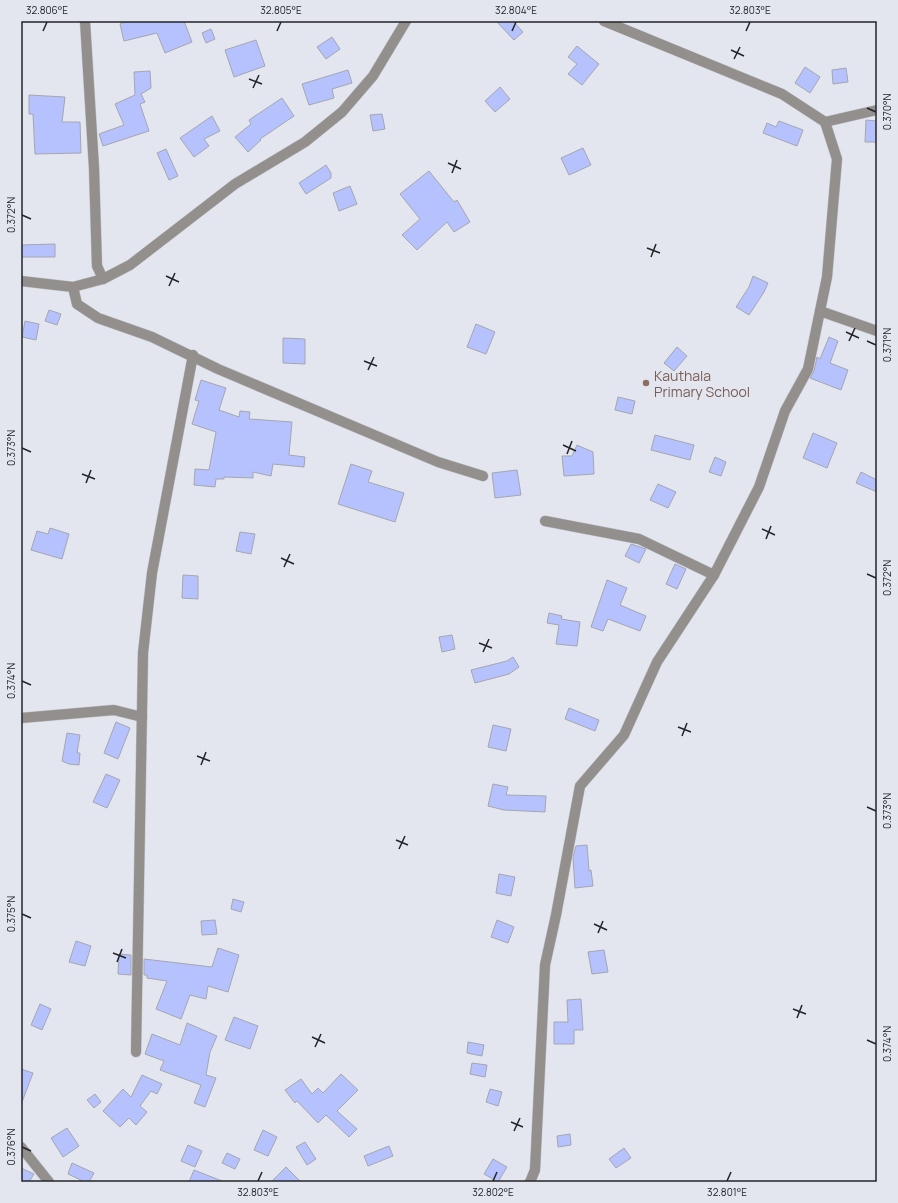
<svg xmlns="http://www.w3.org/2000/svg" width="898" height="1203" font-family="Manrope,sans-serif">
<style>
.building{fill:#b6c2fd;stroke:#a4a6b0}
.lines{fill:none;stroke-linecap:round;stroke-linejoin:round}
.minor-casing{stroke:#c0c2cb;stroke-width:11}
.minor{stroke:#938f8c;stroke-width:10}
.ticks{fill:none;stroke:#232428;stroke-width:1.5}
.education-dot{fill:#8d6e63;stroke:#e3e5ef;stroke-width:1.5}
.labels{text-anchor:middle;dominant-baseline:central;stroke-width:4;stroke-linejoin:round;paint-order:stroke}
.education-label{font-size:14px;fill:#785e54;stroke:#e3e5ef;text-anchor:start}
.neatline{fill:none;stroke:#232428;stroke-width:1.5}
.ticks-label{font-size:10px;text-anchor:middle;fill:#232428}
</style>
<rect width="100%" height="100%" fill="#e3e5ef"/>
<g class="building">
<path d="M128 21H184L192 42 165 53 157 33 124 41 120 24Z"/>
<path d="M496 21H513L523 32 514 40Z"/>
<path d="M211 29 215 39 206 43 202 33Z"/>
<path d="M332 37 340 49 326 59 317 47Z"/>
<path d="M256 40 265 66 234 77 225 50Z"/>
<path d="M577 46 599 64 582 85 568 74 577 64 568 57Z"/>
<path d="M805 67 820 77 810 93 795 83Z"/>
<path d="M846 68 848 82 833 84 832 70Z"/>
<path d="M348 70 352 83 332 89 334 98 309 105 302 84Z"/>
<path d="M150 71 151 88 141 94 145 102 140 104 149 131 103 146 99 134 124 125 115 104 135 95 134 72Z"/>
<path d="M500 87 510 99 495 112 485 101Z"/>
<path d="M29 95 65 97 62 122H80L81 153 35 154 33 114H29Z"/>
<path d="M282 98 294 116 260 139 261 140 248 152 235 137 251 124 249 120Z"/>
<path d="M382 114 385 129 373 131 370 115Z"/>
<path d="M212 116 220 131 204 139 209 146 194 157 180 138Z"/>
<path d="M866 120 877 121V142H865Z"/>
<path d="M779 121 803 130 797 146 763 133 767 123 776 127Z"/>
<path d="M583 148 591 165 569 175 561 158Z"/>
<path d="M166 149 178 176 169 180 157 153Z"/>
<path d="M326 165 331 173V178L306 194 299 183Z"/>
<path d="M429 171 454 202 457 200 470 222 454 232 447 222 417 250 402 235 420 219 400 194Z"/>
<path d="M350 186 357 204 339 211 333 193Z"/>
<path d="M55 244V257H21V245Z"/>
<path d="M753 276 768 283 764 292 749 315 736 307 749 287Z"/>
<path d="M49 310 61 314 57 325 45 321Z"/>
<path d="M25 321 39 324 36 340 22 337Z"/>
<path d="M476 324 495 332 486 354 467 347Z"/>
<path d="M829 337 838 341 830 363 848 370 841 390 810 378 814 371 817 357 820 359Z"/>
<path d="M283 338 305 339V364L283 363Z"/>
<path d="M677 347 687 356 674 371 664 363Z"/>
<path d="M201 380 226 388 219 410 239 417 240 411 250 412 249 419 292 422 289 455 305 457 304 467 273 464 271 476 253 472V478L224 477V479H216L215 487 194 485 195 469 209 470 216 432 192 424 199 401 195 400Z"/>
<path d="M618 397 635 401 632 414 615 410Z"/>
<path d="M813 433 837 443 827 468 803 458Z"/>
<path d="M655 435 694 445 690 460 651 450Z"/>
<path d="M577 445 593 452 594 474 564 476 562 456H572Z"/>
<path d="M715 457 726 462 721 476 709 472Z"/>
<path d="M351 464 372 471 368 482 404 493 395 522 338 504Z"/>
<path d="M517 470 521 495 495 498 492 473Z"/>
<path d="M861 472 877 480V492L856 483Z"/>
<path d="M658 484 676 492 668 508 650 500Z"/>
<path d="M50 528 69 534 62 559 31 550 37 531 48 534Z"/>
<path d="M240 532 255 534 251 554 236 551Z"/>
<path d="M631 544 646 549 639 563 625 556Z"/>
<path d="M675 564 686 569 677 589 666 584Z"/>
<path d="M183 575 198 576V599L182 598Z"/>
<path d="M607 580 627 588 620 605 646 616 640 631 608 619 603 631 591 627Z"/>
<path d="M549 613 562 616 561 619 580 622 577 646 556 644 559 625 547 623Z"/>
<path d="M452 635 455 649 442 652 439 637Z"/>
<path d="M513 657 519 667 509 674 475 683 471 670 507 661Z"/>
<path d="M569 708 599 720 595 731 565 719Z"/>
<path d="M116 722 130 728 118 759 104 753Z"/>
<path d="M493 725 511 729 506 751 488 747Z"/>
<path d="M67 733 80 735 77 753H80L79 765 69 764 62 761Z"/>
<path d="M106 774 120 780 107 808 93 802Z"/>
<path d="M493 784 508 787 506 795 546 796 545 812 504 810 488 806Z"/>
<path d="M587 845 589 871 591 870 593 886 575 888 573 857 576 846Z"/>
<path d="M499 874 515 877 511 896 496 893Z"/>
<path d="M233 899 244 902 241 912 231 909Z"/>
<path d="M215 920 217 934 202 935 201 921Z"/>
<path d="M497 920 514 927 508 943 491 937Z"/>
<path d="M76 941 91 946 85 966 69 962Z"/>
<path d="M218 948 239 955 228 992 208 986 206 999 190 995 181 1019 156 1009 167 981 147 978V975H144V959L212 967Z"/>
<path d="M604 950 608 972 592 974 588 952Z"/>
<path d="M119 954 131 955V975L118 974Z"/>
<path d="M581 999 583 1030H574V1044H554V1022H568L567 1000Z"/>
<path d="M40 1004 51 1009 42 1030 31 1025Z"/>
<path d="M234 1017 258 1026 250 1049 225 1040Z"/>
<path d="M187 1023 217 1036 210 1052 206 1075 216 1078 205 1107 194 1103 201 1085 160 1070 164 1061 145 1054 152 1034 180 1045Z"/>
<path d="M468 1042 484 1045 482 1056 467 1053Z"/>
<path d="M472 1063 487 1065 485 1077 470 1074Z"/>
<path d="M21 1069 33 1073 22 1102 21 1101Z"/>
<path d="M341 1074 358 1090 337 1111 357 1129 349 1137 326 1115 318 1123 297 1101 295 1103 285 1090 301 1079 312 1094 318 1088 323 1093Z"/>
<path d="M142 1075 162 1084 157 1094 151 1091 140 1106 147 1112 136 1125 129 1118 120 1127 103 1111 123 1089 131 1097Z"/>
<path d="M490 1089 502 1092 498 1106 486 1102Z"/>
<path d="M95 1094 101 1102 94 1108 87 1100Z"/>
<path d="M67 1128 79 1146 63 1157 51 1138Z"/>
<path d="M263 1130 277 1137 268 1156 254 1150Z"/>
<path d="M570 1134 571 1145 558 1147 557 1136Z"/>
<path d="M305 1142 316 1159 307 1165 296 1147Z"/>
<path d="M188 1145 202 1151 195 1167 181 1161Z"/>
<path d="M389 1146 393 1156 368 1166 364 1156Z"/>
<path d="M624 1148 631 1158 616 1168 609 1159Z"/>
<path d="M227 1153 240 1159 235 1169 222 1163Z"/>
<path d="M493 1159 507 1167 498 1182 484 1174Z"/>
<path d="M72 1163 94 1173 89 1182H85L68 1174Z"/>
<path d="M286 1167 301 1182H271Z"/>
<path d="M21 1168 34 1174 29 1182H21Z"/>
<path d="M194 1170 222 1181V1182H189Z"/>
</g>
<g class="lines">
<g class="minor-casing">
<g id="minor">
<path d="M85 21 94 168 97 266 103 279"/>
<path d="M825 122 877 110"/>
<path d="M21 281 73 287 103 279 130 265 235 184 305 142 342 112 373 76 406 21"/>
<path d="M73 287 77 304 98 318 152 337 218 369 438 462 483 476"/>
<path d="M820 311 877 331"/>
<path d="M545 521 639 539 714 575"/>
<path d="M21 718 114 710 142 717"/>
<path d="M136 1052 143 653 152 573 193 355"/>
<path d="M21 1147 49 1182"/>
<path d="M530 1182 535 1170 545 965 556 915 580 786 624 735 657 662 714 575 759 487 785 411 808 369 827 277 837 159 825 122 782 94 604 21"/>
</g>
</g>
<use href="#minor" class="minor"/>
</g>
<path class="ticks" d="M43 31 47 22M277 31 281 22M512 31 516 22M746 31 750 22M731 50 744 56M734 59 740 47M249 79 262 84M253 88 259 75M867 108 876 112M448 163 461 169M452 173 457 160M22 215 31 219M647 248 660 253M651 257 656 244M166 276 179 282M169 286 175 273M846 332 859 338M849 341 855 328M867 341 876 345M364 361 377 366M368 370 374 357M563 445 576 451M22 448 31 452M567 454 572 441M82 474 95 479M86 483 91 470M762 529 775 535M766 539 771 526M281 558 294 564M284 567 290 554M867 574 876 578M479 643 492 648M483 652 489 639M22 681 31 685M678 727 691 732M682 736 687 723M197 756 210 761M201 765 206 752M867 807 876 811M396 840 408 845M399 849 405 836M22 914 31 918M594 924 607 930M598 933 603 921M113 953 126 958M117 962 122 949M793 1009 806 1014M797 1018 802 1005M312 1037 325 1043M867 1040 876 1044M315 1047 321 1034M511 1122 523 1127M514 1131 520 1118M22 1147 31 1151M258 1181 262 1172M493 1181 497 1172M727 1181 731 1172"/>
<circle class="education-dot" cx="646" cy="383" r="4"/>
<g class="labels">
<g class="education-label">
<text x="654" y="375">Kauthala<tspan x="654" dy="16">Primary School</tspan></text>
</g>
</g>
<rect width="898" height="1203" fill="none" stroke="#e3e5ef" stroke-width="44"/>
<rect x="22" y="22" width="854" height="1159" class="neatline"/>
<g class="ticks-label">
<text x="47" y="14">32.806°E</text>
<text x="281" y="14">32.805°E</text>
<text x="516" y="14">32.804°E</text>
<text x="750" y="14">32.803°E</text>
<text transform="translate(887 112) rotate(-90)" y="4">0.370°N</text>
<text transform="translate(11 215) rotate(-90)" y="4">0.372°N</text>
<text transform="translate(887 345) rotate(-90)" y="4">0.371°N</text>
<text transform="translate(11 448) rotate(-90)" y="4">0.373°N</text>
<text transform="translate(887 578) rotate(-90)" y="4">0.372°N</text>
<text transform="translate(11 681) rotate(-90)" y="4">0.374°N</text>
<text transform="translate(887 811) rotate(-90)" y="4">0.373°N</text>
<text transform="translate(11 914) rotate(-90)" y="4">0.375°N</text>
<text transform="translate(887 1044) rotate(-90)" y="4">0.374°N</text>
<text transform="translate(11 1147) rotate(-90)" y="4">0.376°N</text>
<text x="258" y="1196">32.803°E</text>
<text x="493" y="1196">32.802°E</text>
<text x="727" y="1196">32.801°E</text>
</g>
</svg>
